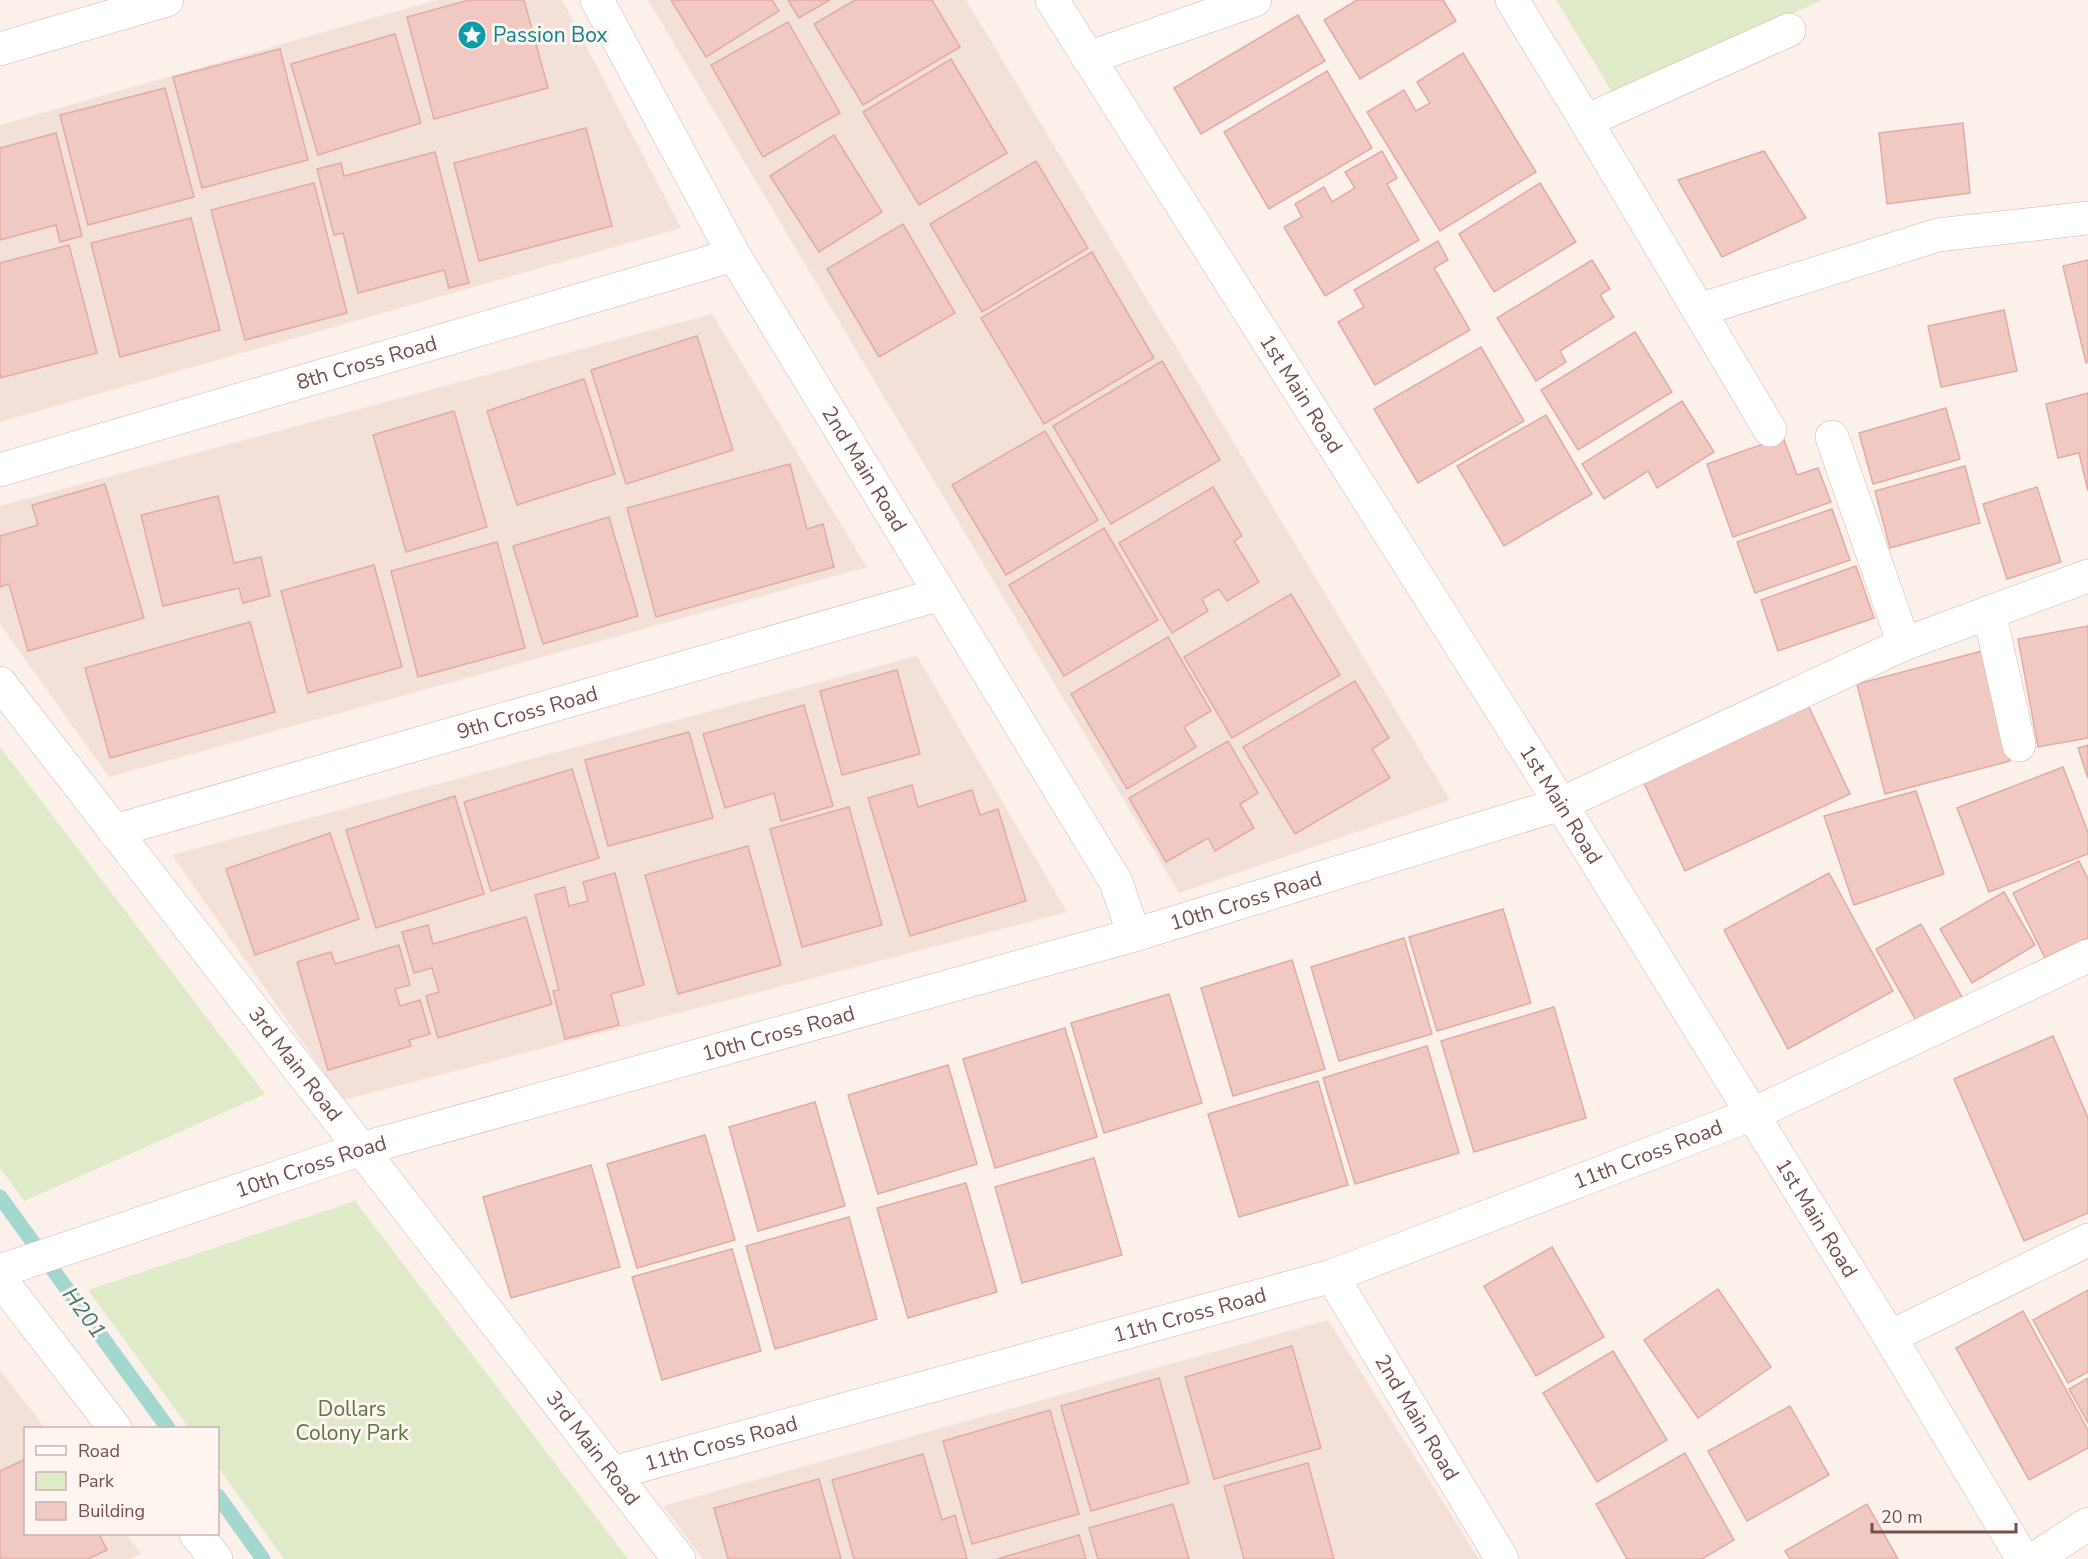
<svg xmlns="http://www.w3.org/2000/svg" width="2088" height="1559" font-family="'Nunito Sans',sans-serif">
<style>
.residential{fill:#f3e0d9}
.green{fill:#dfeac8}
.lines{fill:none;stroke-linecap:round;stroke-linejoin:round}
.stream{stroke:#a5d7d1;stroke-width:15}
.building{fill:#f0c9c3;stroke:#e2aba3;stroke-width:1.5}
.street-casing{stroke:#d0b8b2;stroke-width:34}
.secondary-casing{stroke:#d6b8b2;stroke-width:34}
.street{stroke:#fff;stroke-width:33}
.secondary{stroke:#fff;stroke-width:33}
.labels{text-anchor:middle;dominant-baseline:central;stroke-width:6;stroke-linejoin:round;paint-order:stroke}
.culture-label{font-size:21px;fill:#0d838f;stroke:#fef5f1;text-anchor:start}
.street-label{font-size:21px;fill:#76514e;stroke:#fef5f1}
.park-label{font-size:21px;fill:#5f7543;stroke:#fef5f1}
.water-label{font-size:22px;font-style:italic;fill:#417a75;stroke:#fef5f1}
</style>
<rect width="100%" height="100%" fill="#fcf0ea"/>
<g class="residential">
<path d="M437 0H562L681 228 0 422V125Z"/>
<path d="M648 0H966L1450 800 1179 893Z"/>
<path d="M712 314 867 567 109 777 0 624V506Z"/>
<path d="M917 656 1067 912 343 1100 172 855Z"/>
<path d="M1328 1320 1479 1559H703L663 1506Z"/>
<path d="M0 1370 45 1428H26V1534H126L141 1554 130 1559H0Z"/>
</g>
<g class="green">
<path d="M1556 0H1822L1614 95Z"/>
<path d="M0 747 265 1094 24 1201 0 1168Z"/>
<path d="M355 1201 628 1559H284L218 1467V1428H189L88 1290Z"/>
</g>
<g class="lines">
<g class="stream">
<path d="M0 1197 168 1428"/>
<path d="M218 1496 263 1559"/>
</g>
</g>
<g class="building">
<path d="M469 0H524L548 88 434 119 407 17Z"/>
<path d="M671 0H772L779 11 706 57Z"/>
<path d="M788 0H830L799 18Z"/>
<path d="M855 0H932L960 47 863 105 814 24Z"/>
<path d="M1357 0H1443L1456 21 1360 79 1324 20Z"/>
<path d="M1298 15 1325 61 1201 134 1174 88Z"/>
<path d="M788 22 840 113 763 157 711 65Z"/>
<path d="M395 34 421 123 318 155 291 64Z"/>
<path d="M280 49 308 160 202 188 173 77Z"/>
<path d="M1463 53 1536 172 1440 231 1367 112 1404 90 1416 111 1430 103 1417 82Z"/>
<path d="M951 59 1007 153 919 205 863 112Z"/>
<path d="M1327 71 1372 148 1269 209 1224 132Z"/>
<path d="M165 88 194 197 88 225 60 115Z"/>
<path d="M1963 123 1970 193 1887 204 1879 133Z"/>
<path d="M586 128 612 226 479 261 454 163Z"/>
<path d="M56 133 82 236 60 242 56 225 0 240V148Z"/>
<path d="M834 135 882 212 819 252 770 176Z"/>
<path d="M1382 151 1397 178 1387 184 1419 240 1325 296 1284 227 1302 217 1295 204 1324 187 1332 202 1355 188 1345 172Z"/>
<path d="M1764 151 1806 218 1722 257 1678 180Z"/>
<path d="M435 152 469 283 449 288 444 270 358 293 343 233 334 235 317 169 341 163 344 176Z"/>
<path d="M1036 161 1088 248 982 312 930 224Z"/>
<path d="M314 183 347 313 245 340 211 210Z"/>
<path d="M1540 183 1576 242 1494 292 1459 234Z"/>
<path d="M191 218 220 330 120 357 91 243Z"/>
<path d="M903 224 955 313 879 357 827 269Z"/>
<path d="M1438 241 1448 260 1434 268 1470 330 1375 385 1338 322 1364 307 1354 290Z"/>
<path d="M69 245 97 353 0 378V263Z"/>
<path d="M1092 252 1154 358 1044 424 981 318Z"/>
<path d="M1592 260 1610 289 1600 295 1614 317 1560 351 1566 362 1536 381 1497 318Z"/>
<path d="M2088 260V362L2086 363 2063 266Z"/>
<path d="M2004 310 2017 371 1941 387 1928 326Z"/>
<path d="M1635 332 1672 392 1578 450 1541 390Z"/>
<path d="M697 336 733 450 626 484 591 370Z"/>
<path d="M1481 347 1524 421 1418 483 1374 409Z"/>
<path d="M1162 361 1220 460 1111 524 1053 426Z"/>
<path d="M584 379 615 474 517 505 487 411Z"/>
<path d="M2088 393V491L2079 453 2058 458 2046 404Z"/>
<path d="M1682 401 1714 452 1657 488 1648 471 1604 499 1582 464Z"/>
<path d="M1946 408 1960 459 1873 484 1859 433Z"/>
<path d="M454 411 487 527 406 552 373 435Z"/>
<path d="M1546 415 1592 494 1504 546 1457 466Z"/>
<path d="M1045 431 1098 520 1006 575 952 485Z"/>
<path d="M1783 437 1797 475 1818 468 1831 502 1733 537 1707 464Z"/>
<path d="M790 464 807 529 823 524 834 567 656 617 627 508Z"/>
<path d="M1965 466 1980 523 1890 548 1875 491Z"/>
<path d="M105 484 144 618 28 651 9 584 0 587V536L38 525 32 505Z"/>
<path d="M1213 487 1242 536 1234 541 1259 582 1227 601 1219 589 1202 599 1208 611 1172 633 1119 543Z"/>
<path d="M2037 487 2061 562 2007 579 1983 504Z"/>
<path d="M218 496 234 563 261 557 270 596 243 603 239 588 163 606 141 515Z"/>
<path d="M1832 509 1850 560 1755 593 1737 542Z"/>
<path d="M609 517 638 616 543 644 513 546Z"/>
<path d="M1104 528 1158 620 1064 676 1009 585Z"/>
<path d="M497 542 525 648 418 677 391 571Z"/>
<path d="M374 565 402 667 308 693 281 591Z"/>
<path d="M1856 566 1874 618 1778 651 1761 600Z"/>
<path d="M1291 594 1340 675 1232 738 1184 657Z"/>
<path d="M250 622 275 712 110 758 85 668Z"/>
<path d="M2088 626V738L2038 747 2018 639Z"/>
<path d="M1168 637 1211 711 1184 727 1196 747 1127 789 1071 694Z"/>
<path d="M1982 651 2010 761 1885 794 1857 684Z"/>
<path d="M897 670 920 754 842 775 820 691Z"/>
<path d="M1355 681 1389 738 1372 749 1390 778 1295 834 1243 747Z"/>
<path d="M1807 703 1850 794 1685 871 1643 781Z"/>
<path d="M804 705 833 806 781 821 774 793 725 808 703 734Z"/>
<path d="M689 732 713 818 608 846 585 760Z"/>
<path d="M1228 741 1258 793 1240 804 1254 828 1215 851 1208 838 1166 862 1129 798Z"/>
<path d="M2088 745V778L2078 748Z"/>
<path d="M2063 767 2088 832V854L1989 892 1957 808Z"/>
<path d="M572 769 599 858 491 891 464 802Z"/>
<path d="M912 785 918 807 972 790 980 815 998 809 1026 901 910 936 868 798Z"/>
<path d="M1916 791 1944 874 1854 905 1824 816Z"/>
<path d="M455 796 484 894 376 928 346 830Z"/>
<path d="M849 807 882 925 802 947 770 829Z"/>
<path d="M330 833 359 919 255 955 226 869Z"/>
<path d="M748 846 781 965 678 994 645 875Z"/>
<path d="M2079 861 2088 879V938L2045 958 2013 893Z"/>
<path d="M615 873 644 985 611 994 619 1025 565 1039 553 991 559 990 535 895 565 887 569 906 588 901 583 882Z"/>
<path d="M1829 873 1893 991 1788 1049 1724 930Z"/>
<path d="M2004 892 2035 945 1972 983 1940 929Z"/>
<path d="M1503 909 1531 1003 1437 1031 1409 937Z"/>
<path d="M526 917 552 1004 438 1038 426 996 439 992 432 968 414 973 402 932 428 925 433 944Z"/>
<path d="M1921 924 1967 1006 1922 1031 1876 949Z"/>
<path d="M1404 938 1432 1034 1339 1061 1311 967Z"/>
<path d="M399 945 410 985 395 989 400 1006 420 1000 430 1034 409 1040 411 1046 328 1070 297 962 331 952 335 964Z"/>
<path d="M1292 960 1325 1069 1233 1096 1201 988Z"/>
<path d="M1169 994 1202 1103 1104 1133 1071 1023Z"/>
<path d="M1554 1007 1586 1118 1474 1152 1441 1041Z"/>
<path d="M1065 1028 1097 1137 995 1168 963 1059Z"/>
<path d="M2053 1036 2088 1118V1213L2024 1241 1954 1079Z"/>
<path d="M1427 1046 1459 1153 1355 1184 1323 1078Z"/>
<path d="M948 1065 977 1164 878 1194 848 1095Z"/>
<path d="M1318 1081 1348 1185 1239 1217 1208 1114Z"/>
<path d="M815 1102 845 1206 758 1231 729 1127Z"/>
<path d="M705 1135 735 1240 637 1268 607 1164Z"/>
<path d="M1094 1158 1122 1255 1022 1283 995 1187Z"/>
<path d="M591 1165 620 1267 511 1298 483 1197Z"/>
<path d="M966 1183 997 1292 908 1318 877 1208Z"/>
<path d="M849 1217 877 1319 775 1349 746 1246Z"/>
<path d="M1552 1247 1604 1337 1536 1376 1484 1286Z"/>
<path d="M732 1249 761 1351 662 1380 632 1277Z"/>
<path d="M1718 1289 1771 1367 1698 1418 1644 1340Z"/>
<path d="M2088 1290V1372L2068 1383 2033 1320Z"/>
<path d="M2023 1311 2088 1430V1448L2029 1480 1956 1348Z"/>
<path d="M1292 1346 1321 1448 1214 1479 1185 1377Z"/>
<path d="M1613 1351 1667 1440 1597 1482 1543 1393Z"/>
<path d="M1159 1378 1189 1483 1091 1511 1061 1406Z"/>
<path d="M2088 1378V1423L2069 1389Z"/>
<path d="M1790 1406 1829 1475 1747 1521 1708 1451Z"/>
<path d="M1050 1410 1079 1514 972 1544 943 1441Z"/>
<path d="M1685 1453 1734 1540 1702 1559H1627L1596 1504Z"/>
<path d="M923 1454 942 1520 955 1515 967 1559H854L832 1480Z"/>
<path d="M26 1459V1534H99L107 1550 88 1559H0V1471Z"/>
<path d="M1308 1463 1334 1559H1244L1224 1486Z"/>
<path d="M819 1479 841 1559H728L714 1508Z"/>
<path d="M1173 1504 1189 1559H1098L1089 1528Z"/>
<path d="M1867 1504 1898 1559H1790L1785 1551Z"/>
<path d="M1079 1535 1086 1559H997Z"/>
</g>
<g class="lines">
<g class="street-casing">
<g id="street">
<path id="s1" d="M597 0 734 255 1116 882 1134 935"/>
<path d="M1512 0 1586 121 1770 430"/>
<path d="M0 49 167 0"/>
<path d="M1088 58 1255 0"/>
<path d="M1586 121 1789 30"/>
<path d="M1699 310 1938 235 2088 218"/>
<path d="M1832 437 1904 644"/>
<path id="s2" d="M0 470 734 255"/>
<path d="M1989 612 2019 745"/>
<path id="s3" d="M0 683 679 1559"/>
<path id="s4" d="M114 831 941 594"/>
<path id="s5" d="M0 1271 361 1149 1134 935 1561 804 1904 644 2088 576"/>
<path id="s6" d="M1332 1276 1502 1559"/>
<path d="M0 1279 115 1428"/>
<path d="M1890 1337 2088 1240"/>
<path id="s7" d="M613 1473 1332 1276 1753 1114 2088 956"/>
<path d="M196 1534 216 1559"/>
<path d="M2034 1559 2088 1524"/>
</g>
</g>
<g class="secondary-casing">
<g id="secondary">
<path id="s8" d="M1052 0 1561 804 1890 1337 2023 1559"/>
</g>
</g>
<use href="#street" class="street"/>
<use href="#secondary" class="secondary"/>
</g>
<defs>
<g id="sight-disc" transform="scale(1.5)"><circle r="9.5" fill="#0f9aa8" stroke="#fef5f1"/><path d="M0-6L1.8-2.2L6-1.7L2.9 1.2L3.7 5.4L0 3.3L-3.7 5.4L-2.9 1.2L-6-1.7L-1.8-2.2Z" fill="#fff"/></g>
</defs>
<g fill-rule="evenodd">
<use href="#sight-disc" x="472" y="35"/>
</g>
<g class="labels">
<g class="culture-label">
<text x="493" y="35">Passion Box</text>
</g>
<g class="street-label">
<text stroke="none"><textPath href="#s2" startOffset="382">8th Cross Road</textPath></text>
<text stroke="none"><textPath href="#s8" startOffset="466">1st Main Road</textPath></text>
<text stroke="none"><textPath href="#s1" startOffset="540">2nd Main Road</textPath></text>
<text stroke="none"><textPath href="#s4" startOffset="430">9th Cross Road</textPath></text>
<text stroke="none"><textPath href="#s8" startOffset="952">1st Main Road</textPath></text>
<text stroke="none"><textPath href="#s5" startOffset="1300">10th Cross Road</textPath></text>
<text stroke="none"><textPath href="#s5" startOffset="814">10th Cross Road</textPath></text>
<text stroke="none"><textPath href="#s3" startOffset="482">3rd Main Road</textPath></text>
<text stroke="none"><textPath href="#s7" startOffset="1084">11th Cross Road</textPath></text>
<text stroke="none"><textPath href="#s5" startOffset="328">10th Cross Road</textPath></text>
<text stroke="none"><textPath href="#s8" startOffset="1438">1st Main Road</textPath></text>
<text stroke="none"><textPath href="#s7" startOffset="598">11th Cross Road</textPath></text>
<text stroke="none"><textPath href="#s6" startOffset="165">2nd Main Road</textPath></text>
<text stroke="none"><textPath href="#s7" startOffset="112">11th Cross Road</textPath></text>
<text stroke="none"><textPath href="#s3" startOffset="968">3rd Main Road</textPath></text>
</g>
<g class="park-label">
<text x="352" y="1409">Dollars<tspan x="352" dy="24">Colony Park</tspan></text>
</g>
<g class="water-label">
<text transform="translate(84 1313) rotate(54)">H201</text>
</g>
</g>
<rect x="24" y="1427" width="195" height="108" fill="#fef5f1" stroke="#c8b3b0" stroke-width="1.5"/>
<rect x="36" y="1446" width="30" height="9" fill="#ffffff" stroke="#c8b3b0" stroke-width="1.5"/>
<text x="78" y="1457" font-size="18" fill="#76514e">Road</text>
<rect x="36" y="1472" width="30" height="18" fill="#dfeac8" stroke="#c8b3b0" stroke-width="1.5"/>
<text x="78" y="1487" font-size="18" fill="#76514e">Park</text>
<rect x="36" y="1502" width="30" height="18" fill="#f0c9c3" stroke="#c8b3b0" stroke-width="1.5"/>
<text x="78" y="1517" font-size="18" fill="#76514e">Building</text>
<path d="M1872 1523v9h144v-9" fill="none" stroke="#76514e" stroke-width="3"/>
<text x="1881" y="1523" font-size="18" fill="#76514e" stroke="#fef5f1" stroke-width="4.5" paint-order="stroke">20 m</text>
</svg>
